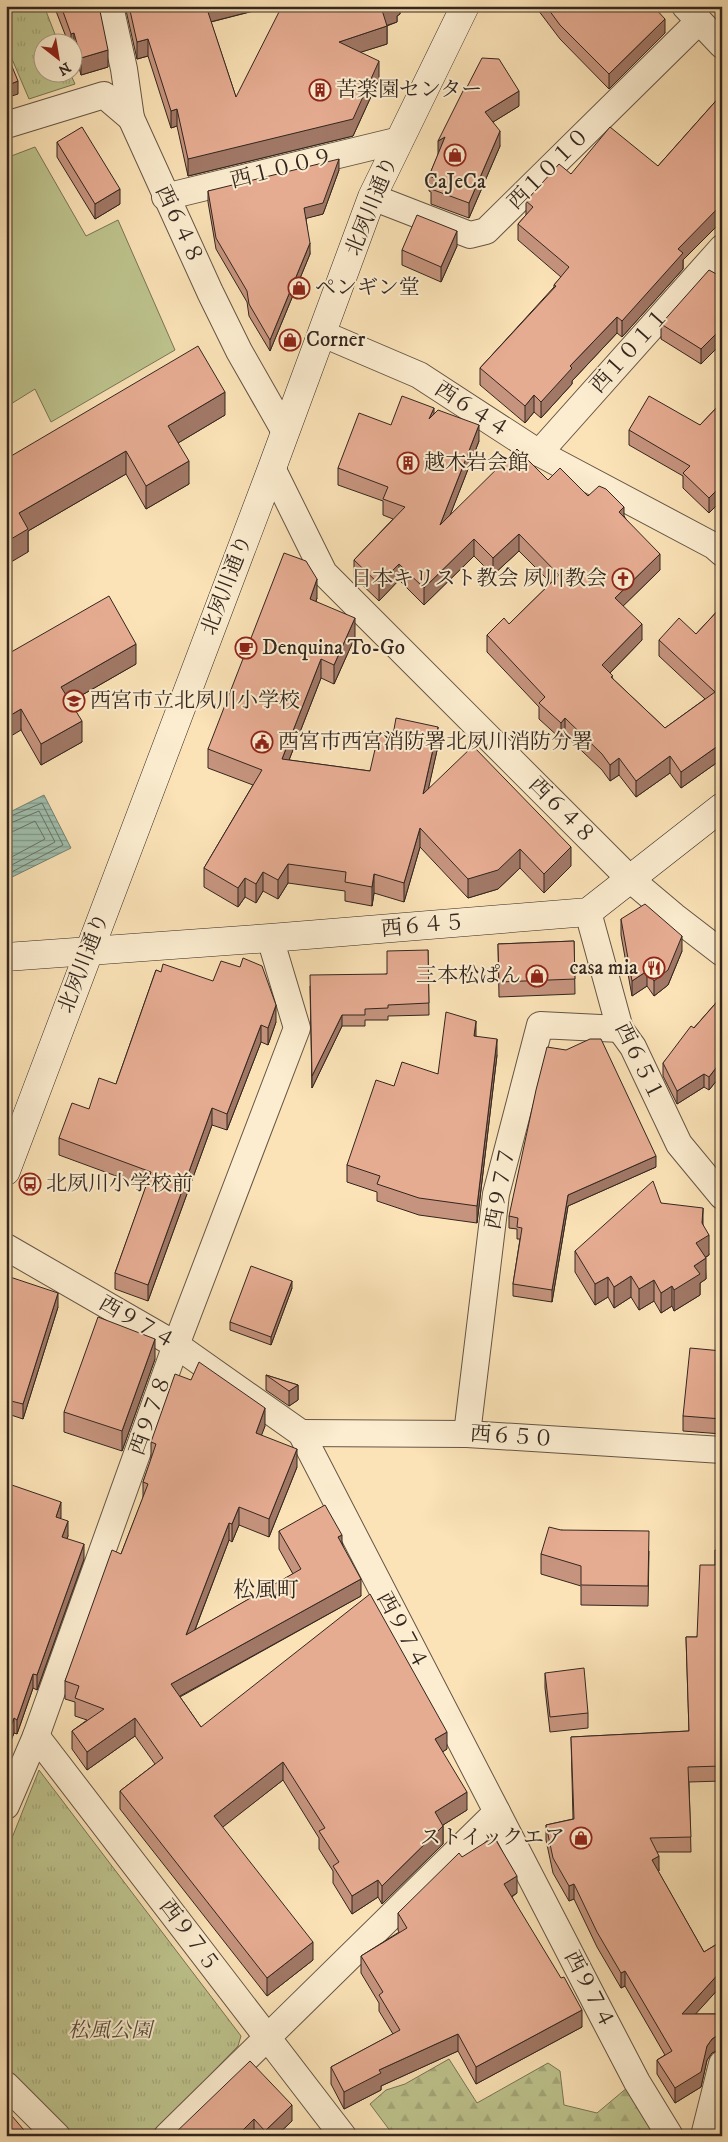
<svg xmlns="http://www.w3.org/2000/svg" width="728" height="2142" font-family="'IM FELL DW Pica','Noto Serif JP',serif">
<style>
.forest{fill:url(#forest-firs);stroke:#787556}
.park{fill:url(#park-tufts);stroke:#787556}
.garden{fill:#bec48e;stroke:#787556}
.water{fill:url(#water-rules);stroke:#748174}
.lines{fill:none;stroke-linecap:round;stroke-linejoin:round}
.shore{stroke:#697266;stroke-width:1}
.street-casing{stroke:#655545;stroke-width:28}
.secondary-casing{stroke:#33261f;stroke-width:29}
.street{stroke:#fcedd0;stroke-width:26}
.secondary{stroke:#fcedd0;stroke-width:28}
.wall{fill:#c6947e;stroke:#33261f}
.shaded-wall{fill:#a17866;stroke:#33261f}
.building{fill:#e6ac92;stroke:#33261f}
.labels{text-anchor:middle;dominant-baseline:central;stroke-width:4;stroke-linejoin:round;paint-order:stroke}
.poi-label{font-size:21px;fill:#33261f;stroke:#fcedd0;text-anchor:start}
.street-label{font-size:21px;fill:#33261f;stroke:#fcedd0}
.park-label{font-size:21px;font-style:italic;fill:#564e3b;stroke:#fcedd0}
.neighbourhood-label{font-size:22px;fill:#33261f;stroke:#fcedd0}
</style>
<defs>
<pattern id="forest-firs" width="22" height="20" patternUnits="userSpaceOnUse" patternTransform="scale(1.25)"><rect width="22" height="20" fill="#bec48e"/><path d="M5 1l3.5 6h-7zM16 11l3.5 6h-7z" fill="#a4a87a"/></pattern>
<pattern id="park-tufts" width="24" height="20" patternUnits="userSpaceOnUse" patternTransform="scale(1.25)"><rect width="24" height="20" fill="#bec48e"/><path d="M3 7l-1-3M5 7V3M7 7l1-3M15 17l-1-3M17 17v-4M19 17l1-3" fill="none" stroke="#a4a87a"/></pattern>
<pattern id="water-rules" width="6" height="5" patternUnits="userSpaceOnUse" patternTransform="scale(1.25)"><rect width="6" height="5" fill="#9fbeac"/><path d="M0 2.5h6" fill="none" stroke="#829a8b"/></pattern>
</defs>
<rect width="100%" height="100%" fill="#fbe3b7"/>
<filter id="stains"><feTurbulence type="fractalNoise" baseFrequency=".004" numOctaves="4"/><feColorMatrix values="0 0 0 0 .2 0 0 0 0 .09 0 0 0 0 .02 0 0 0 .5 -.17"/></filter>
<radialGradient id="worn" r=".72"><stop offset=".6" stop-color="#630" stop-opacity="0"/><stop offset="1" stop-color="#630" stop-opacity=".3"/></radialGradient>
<path class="forest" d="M449 2059 477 2103 548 2063 560 2071 564 2105 597 2113 628 2087 656 2136H394L370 2104 386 2090 405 2084Z"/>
<g class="park">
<path d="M6 6H44L58 42H42V72L70 73 75 84 29 99 6 45Z"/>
<path d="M39 1770 241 2036 238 2046 151 2136H72L6 2069V1853Z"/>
</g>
<path class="garden" d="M35 147 86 236 118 220 175 350 51 422 35 389 6 407V158Z"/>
<path class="water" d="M44 795 71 848 6 880V814Z"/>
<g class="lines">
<g class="shore">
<path d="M6 818 42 803 63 845 6 875"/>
<path d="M6 825 39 811 55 842 6 868"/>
<path d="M6 832 14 831 35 821 45 839 6 860"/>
</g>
<g class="street-casing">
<g id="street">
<path d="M110 6 124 69 131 118 210 292 239 351 284 430"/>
<path d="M685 6 722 45"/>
<path d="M6 125 104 95 131 118"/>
<path d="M165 197 400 140"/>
<path d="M372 197 470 235 486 231 698 22"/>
<path d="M323 334 419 375 539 453 714 546 722 553"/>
<path d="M539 453 722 248"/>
<path d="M272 468 324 573 630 879 674 916 722 953"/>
<path d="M588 912 620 1029 633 1047 679 1144 722 1196"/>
<path d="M6 1247 176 1345 301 1433 601 2013 637 2082 670 2136"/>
<path d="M301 1433 467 1434 722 1450"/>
<path d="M467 1434 496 1194 540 1025 620 1029"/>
<path d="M36 1736 343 2136"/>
<path d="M6 1806 36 1736 176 1345 297 1028 270 938"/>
<path d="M6 2085 57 2136"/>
<path d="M167 2136 497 1812"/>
<path d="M704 2136 722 2064"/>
</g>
</g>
<g class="secondary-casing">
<g id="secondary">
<path d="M6 957 270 938 588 912 722 807"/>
<path d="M6 1171 272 468 372 197 465 6"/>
</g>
</g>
<use href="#street" class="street"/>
<use href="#secondary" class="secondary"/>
</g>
<g class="wall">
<path d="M54 6H99L108 67 81 75 72 42H68Z"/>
<path d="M125 6H273L211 22 236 97 400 6V14L397 16V22L387 26V44L361 52 379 79 353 136 188 176 177 126 171 128 148 56 137 59Z"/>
<path d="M535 6H653L665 33 609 89 560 39Z"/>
<path d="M714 6H722V18Z"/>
<path d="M466 89 519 106 493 122 500 146 469 218 431 204V192L429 191V176Z"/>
<path d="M722 94V221L683 260V269L622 337 617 333 572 381V384L541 418 534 412 525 423 480 385V368L554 287V285L561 277 518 240V224L526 215V201L571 174 658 166Z"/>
<path d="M57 142 120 204 95 219 57 157Z"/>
<path d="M339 170 323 214 306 218 310 254 270 351 249 316 247 302 216 249 208 202V191Z"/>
<path d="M457 246 441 282 402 265V250Z"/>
<path d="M722 277V343L701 364 661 339V324Z"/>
<path d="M722 402V500L709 513 683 488V476L629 445V430L700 425Z"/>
<path d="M434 414 479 441 450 515 548 480 588 496 624 516 660 570 623 606 642 640 610 673 613 679 665 728 705 699 659 656V640L696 634 722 606V759L681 788 670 773 636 797 619 775 610 781 602 770 565 735 561 739 539 719V707L487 652V635L509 624 551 583 519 551 493 575 474 556 424 605 399 580 379 601 354 577V560L393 519 383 515V501L338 485V468L391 425Z"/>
<path d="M225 415 178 443 189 484 146 509 126 474 28 531V552L6 459Z"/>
<path d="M317 598 316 601 355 637 334 684 321 678 289 760 370 771 438 746 428 789 571 866 544 893 520 868 498 889 468 898 420 847 404 902 374 893 372 906 345 901V891L288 883 278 899 263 891 256 903 245 897 238 907 204 887V868L253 785 208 768V749Z"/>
<path d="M6 655 136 664 70 702 82 742 41 765 21 730Z"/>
<path d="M621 919 682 951 668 985 654 996 647 986 632 996 621 935Z"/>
<path d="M574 941 575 994 499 997 498 944Z"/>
<path d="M428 950 429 1015 388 1016V1020H365V1026H342L312 1088 310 986 387 974Z"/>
<path d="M156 970 276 1022 268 1045 261 1042 227 1130 212 1125 148 1301 115 1289V1273L146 1187 59 1155V1138L116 1084Z"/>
<path d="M722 996V1074L709 1090 704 1087 677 1104 663 1076V1063Z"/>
<path d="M476 1036 497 1055 477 1223 419 1215 377 1201V1192L347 1182V1165L394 1086 438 1074Z"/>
<path d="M656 1167 568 1206 552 1302 513 1296V1284L520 1239H517V1229L509 1228V1216Z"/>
<path d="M661 1203 703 1225 709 1255 705 1258 706 1279 700 1283V1295L674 1311 672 1306 661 1313 654 1301 639 1310 631 1297 614 1308 608 1297 595 1305 575 1272V1251Z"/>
<path d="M6 1278 58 1307 23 1419 11 1415 6 1431Z"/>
<path d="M292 1288 271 1345 230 1330V1322Z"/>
<path d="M722 1351V1434L683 1431V1416Z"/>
<path d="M155 1359 122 1451 64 1432V1412Z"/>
<path d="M266 1375 298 1385V1400L289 1406 266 1390Z"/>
<path d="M265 1426 261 1435 297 1467 269 1537 239 1525 232 1542 229 1540 195 1630 293 1574 279 1549V1531L342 1543 361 1596 180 1697 201 1727 447 1749 442 1752 467 1810 443 1825V1844L382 1904 378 1897 352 1914 333 1883V1871L319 1849V1838L283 1780 222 1827 313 1960 267 1996 120 1809V1791L155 1764 135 1736 87 1770 72 1749V1731L87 1720 75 1716V1702L65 1699V1681L121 1554 143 1498V1482L151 1460V1442Z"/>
<path d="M6 1483 61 1517 60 1519 68 1536 67 1538 84 1559 37 1690 33 1688 17 1734 14 1733 6 1753Z"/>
<path d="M561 1530 649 1551 648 1606 581 1605V1586L541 1574V1554Z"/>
<path d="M722 1550V1781L689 1782 691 1852H657L659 1871H658L704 1952 722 1941V1985L695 2014H722V2050H718L712 2053 707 2060 701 2087 675 2103 657 2074V2060L665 2055 625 1986 621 1988 597 1947 574 1899 569 1901 553 1873 546 1840V1825L573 1819 571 1737 689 1731 686 1637H697L715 1565Z"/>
<path d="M545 1673 588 1713V1728L550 1732 545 1688Z"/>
<path d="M462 1857 517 1893 512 1897 582 2027 476 2084 458 2051 381 2086V2090L344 2109 331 2084V2067L393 2034 379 2011V2003L361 1973V1956L399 1932 398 1930V1913Z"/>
<path d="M250 2061 292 2121 276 2136H255L254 2135Z"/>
</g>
<g class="shaded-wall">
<path d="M206 6H273L206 23Z"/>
<path d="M393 6H400V14L397 16V22L382 27V10Z"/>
<path d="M665 19V33L609 89V74Z"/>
<path d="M387 26V44L339 59V42Z"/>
<path d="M74 33V50L72 51V42H71V34Z"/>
<path d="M148 39V56L137 59V42Z"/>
<path d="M108 50V67L81 75V58Z"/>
<path d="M379 61V79L353 136 188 176V159Z"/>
<path d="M18 81V94L6 98V86Z"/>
<path d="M519 91V106L485 127V112Z"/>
<path d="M177 109V126L171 128V111Z"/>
<path d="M500 131V146L469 218V203Z"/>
<path d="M445 137 438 156V141Z"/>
<path d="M339 159V170L323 214 304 219V208Z"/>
<path d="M120 189V204L95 219V204Z"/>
<path d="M722 191V221L683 260V269L622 337V321Z"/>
<path d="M457 231V246L441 282V267Z"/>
<path d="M310 243V254L270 351V340Z"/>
<path d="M617 317V333L572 381V384L541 418V402L570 366Z"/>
<path d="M722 328V343L701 364V349Z"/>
<path d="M225 392V415L168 449V426Z"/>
<path d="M534 395V412L525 423V406Z"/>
<path d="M434 408V424L429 419Z"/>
<path d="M479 425V441L440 541V525Z"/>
<path d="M126 451V474L28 531V552L6 565V542L19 513Z"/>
<path d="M189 461V484L146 509V486Z"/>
<path d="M722 484V500L709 513V498Z"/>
<path d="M624 507V523L619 512Z"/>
<path d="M519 534V551L493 575V558Z"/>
<path d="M474 539V556L424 605V588Z"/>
<path d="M660 554V570L615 614V598Z"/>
<path d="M399 564V580L379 601V584Z"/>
<path d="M317 579V598L310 618V599Z"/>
<path d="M355 618V637L334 684V665Z"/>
<path d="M642 624V640L602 681V665Z"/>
<path d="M136 644V664L61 707V687Z"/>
<path d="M321 659V678L282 778V759Z"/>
<path d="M21 709V730L6 739V718Z"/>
<path d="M565 718V735L561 739V723Z"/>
<path d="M82 721V742L41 765V744Z"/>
<path d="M438 727V746L423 813V794Z"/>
<path d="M722 743V759L681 788V772Z"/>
<path d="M670 756V773L636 797V781Z"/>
<path d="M619 758V775L610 781V765Z"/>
<path d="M420 828V847L404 902V883Z"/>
<path d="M571 847V866L544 893V874Z"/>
<path d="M520 849V868L498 889 468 898V879Z"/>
<path d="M288 864V883L278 899V880Z"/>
<path d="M263 872V891L256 903V884Z"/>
<path d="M374 874V893L372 906V887Z"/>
<path d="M245 878V897L238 907V888Z"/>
<path d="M682 936V951L668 985 654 996V981Z"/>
<path d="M647 971V986L632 996V981Z"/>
<path d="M276 1005V1022L268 1045V1028Z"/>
<path d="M342 1015V1026L312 1088V1076Z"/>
<path d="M476 1021V1037L474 1036Z"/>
<path d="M261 1025V1042L227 1130V1114Z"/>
<path d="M497 1039V1055L477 1223V1206Z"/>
<path d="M722 1060V1074L709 1090V1077Z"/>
<path d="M704 1074V1087L677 1104V1091Z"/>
<path d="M212 1108V1125L148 1301V1285Z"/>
<path d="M656 1156V1167L568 1206 552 1302V1290L568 1195Z"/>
<path d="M703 1208V1229L709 1235V1255L696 1263V1243L702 1223Z"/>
<path d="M706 1258V1279L700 1283V1295L674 1311V1290L694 1266Z"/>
<path d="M631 1276V1297L614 1308V1287Z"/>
<path d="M608 1277V1297L595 1305V1284Z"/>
<path d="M654 1280V1301L639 1310V1289Z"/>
<path d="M292 1281V1288L271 1345V1337Z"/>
<path d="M672 1286V1306L661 1313V1293Z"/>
<path d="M58 1293V1307L23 1419V1404Z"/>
<path d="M155 1339V1359L122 1451V1431Z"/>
<path d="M298 1385V1400L289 1406V1391Z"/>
<path d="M11 1401V1415L6 1431V1416Z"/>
<path d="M265 1408V1426L256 1450V1433Z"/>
<path d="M297 1449V1467L269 1537V1519Z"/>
<path d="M61 1502V1517L56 1531V1517Z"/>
<path d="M239 1507V1525L232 1542V1524Z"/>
<path d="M68 1521V1536L62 1551V1537Z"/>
<path d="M229 1523V1540L186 1653V1635Z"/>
<path d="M342 1535V1552L338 1537Z"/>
<path d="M84 1544V1559L37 1690V1675Z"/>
<path d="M361 1579V1596L171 1701V1684Z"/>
<path d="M33 1674V1688L17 1734V1720Z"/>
<path d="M14 1718V1733L6 1753V1739Z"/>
<path d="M135 1718V1736L87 1770V1752Z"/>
<path d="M447 1732V1749L435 1757V1739Z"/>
<path d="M283 1762V1780L214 1834V1816Z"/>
<path d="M467 1792V1810L435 1830V1812Z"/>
<path d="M443 1826V1844L382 1904V1886Z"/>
<path d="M659 1856V1871L652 1874V1860Z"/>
<path d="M517 1876V1893L504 1901V1884Z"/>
<path d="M378 1880V1897L352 1914V1896Z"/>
<path d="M574 1884V1899L569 1901V1886Z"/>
<path d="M313 1942V1960L267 1996V1978Z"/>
<path d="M722 1970V1985L682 2029V2014Z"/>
<path d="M625 1971V1986L621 1988V1973Z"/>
<path d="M582 2010V2027L476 2084V2067Z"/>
<path d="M458 2034V2051L381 2086V2090L344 2109V2092L379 2070Z"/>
<path d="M718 2035V2050L712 2053 707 2060 701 2087 675 2103V2088L707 2046 712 2039Z"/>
<path d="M292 2105V2121L276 2136H265V2131Z"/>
<path d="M254 2119V2135L253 2136H237Z"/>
</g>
<g class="building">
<path d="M61 6H99L108 50 81 58 74 33 71 34Z"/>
<path d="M129 6H206L236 97 282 6H393L382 10 387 26 339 42 379 61 353 119 188 159 177 109 171 111 148 39 137 42Z"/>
<path d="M546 6H653L665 19 609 74 560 25Z"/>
<path d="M6 52 18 81 6 86Z"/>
<path d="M482 58 499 59 519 91 485 112 500 131 469 203 431 189 436 179 429 176 445 137 438 141 465 87 466 89Z"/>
<path d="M722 94V191L717 196 722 200V204L678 249 683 253 622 321 617 317 570 366 572 368 541 402 534 395 525 406 480 368 556 286 554 285 569 267 518 224 533 207 526 201 559 164 571 174 610 127 658 166Z"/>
<path d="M82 127 120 189 95 204 57 142Z"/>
<path d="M339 159 323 203 304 208 310 243 270 340 249 304 247 291 216 238 208 191Z"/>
<path d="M417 215 457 231 441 267 402 250Z"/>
<path d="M709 270 722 277V328L701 349 661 324Z"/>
<path d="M198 346 225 392 168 426 189 461 146 486 126 451 19 513 28 529 6 542V459Z"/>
<path d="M402 396 434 408 429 419 438 410 479 425 440 525 517 449 548 480 560 468 588 496 599 486 606 489 624 507 619 512 660 554 615 598 642 624 602 665 613 676 611 677 665 728 715 692 659 640 679 618 696 634 722 606V743L681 772 670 756 636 781 619 758 610 765 602 754 565 718 561 723 539 703 545 697 487 635 504 618 509 624 559 575 519 534 493 558 474 539 424 588 399 564 379 584 354 560 405 507 383 499 388 487 338 468 359 413 391 425Z"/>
<path d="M649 396 700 425 722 402V485L709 498 683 473 690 466 629 430Z"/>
<path d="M284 553 306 561 317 579 310 599 355 618 334 665 321 659 282 759 370 771 379 732 393 735 396 718 438 727 423 794 473 746 571 847 544 874 520 849 498 870 468 879 420 828 404 883 374 874 372 887 345 882 346 872 288 864 278 880 263 872 256 884 245 878 238 888 204 868 262 770 208 749Z"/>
<path d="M109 596 136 644 61 687 82 721 41 744 21 709 6 718V655Z"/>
<path d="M645 904 682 936 668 970 654 981 647 971 632 981 621 919Z"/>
<path d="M574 941 575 979 499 982 498 944Z"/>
<path d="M428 950 429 1003 388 1005V1008L365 1009V1015H342L312 1076 310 975 387 974V951Z"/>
<path d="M243 958 262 966 276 1005 268 1028 261 1025 227 1114 212 1108 148 1285 115 1273 151 1172 59 1138 72 1103 89 1109 99 1078 116 1084 156 970 161 972 163 964 213 981 221 961 240 967Z"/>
<path d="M722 996V1060L709 1077 704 1074 677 1091 663 1063 691 1026 694 1028Z"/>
<path d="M446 1012 476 1021 474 1036 497 1039 477 1206 419 1198 377 1184 380 1176 347 1165 376 1080 394 1086 402 1062 438 1074Z"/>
<path d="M590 1039H601L656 1156 568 1195 552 1290 513 1284 522 1228 517 1227 518 1218 509 1216 536 1090 547 1047 566 1050Z"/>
<path d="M653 1181 661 1203 703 1208 702 1223 709 1235 696 1243 706 1258 694 1266 700 1274 674 1290 672 1286 661 1293 654 1280 639 1289 631 1276 614 1287 608 1277 595 1284 575 1251Z"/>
<path d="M251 1266 292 1281 271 1337 230 1322Z"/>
<path d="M7 1276 58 1293 23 1404 11 1401 6 1416Z"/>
<path d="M98 1317 155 1339 122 1431 64 1412Z"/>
<path d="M690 1348 722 1351V1419L683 1416Z"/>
<path d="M199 1362 265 1408 256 1433 297 1449 269 1519 239 1507 232 1524 229 1523 186 1635 301 1569 279 1531 325 1505 342 1535 338 1537 361 1579 171 1684 201 1727 370 1594 447 1732 435 1739 467 1792 435 1812 443 1826 382 1886 378 1880 352 1896 333 1866 339 1862 319 1831 325 1828 283 1762 214 1816 313 1942 267 1978 120 1791 163 1758 135 1718 87 1752 72 1731 104 1709 75 1698 79 1686 65 1681 112 1550 121 1554 148 1484 143 1482 156 1444 151 1442 175 1374 191 1380Z"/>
<path d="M266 1375 298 1385 289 1391Z"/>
<path d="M6 1483 61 1502 56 1517 68 1521 62 1537 84 1544 37 1675 33 1674 17 1720 14 1718 6 1739Z"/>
<path d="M549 1527 561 1530 649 1531 648 1586 581 1585V1566L541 1554Z"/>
<path d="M715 1550H722V1766L688 1767 691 1837 650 1838 659 1856 652 1860 704 1952 722 1941V1970L682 2014H722V2035H718L712 2039 707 2046 701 2072 675 2088 657 2060 672 2051 625 1971 621 1973 597 1932 574 1884 569 1886 553 1858 546 1825 574 1819 571 1737 689 1731 686 1637H697L700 1565H715Z"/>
<path d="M584 1668 588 1713 550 1717 545 1673Z"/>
<path d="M494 1837 517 1876 504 1884 561 1978 564 1977 582 2010 476 2067 458 2034 379 2070 381 2073 344 2092 331 2067 400 2030 379 1995 383 1992 361 1956 407 1928 398 1913 459 1853 462 1857Z"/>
<path d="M250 2061 292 2105 265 2131 254 2119 237 2136H172Z"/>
<path d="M12 2116 29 2136H6V2121Z"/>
</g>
<defs>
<g id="building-ring" transform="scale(1.125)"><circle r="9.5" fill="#fcedd0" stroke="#8f2418" stroke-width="1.5"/><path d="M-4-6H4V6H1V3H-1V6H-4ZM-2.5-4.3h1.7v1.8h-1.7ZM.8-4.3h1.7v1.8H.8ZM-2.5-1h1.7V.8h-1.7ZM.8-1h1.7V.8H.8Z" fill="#8f2418"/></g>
<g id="shop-ring" transform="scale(1.125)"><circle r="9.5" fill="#fcedd0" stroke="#8f2418" stroke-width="1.5"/><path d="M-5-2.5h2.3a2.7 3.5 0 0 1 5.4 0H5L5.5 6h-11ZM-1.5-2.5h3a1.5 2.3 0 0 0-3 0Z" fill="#8f2418"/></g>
<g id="church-ring" transform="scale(1.125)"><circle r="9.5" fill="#fcedd0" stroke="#8f2418" stroke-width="1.5"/><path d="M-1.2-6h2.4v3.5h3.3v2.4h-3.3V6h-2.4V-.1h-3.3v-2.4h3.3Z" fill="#8f2418"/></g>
<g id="cafe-ring" transform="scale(1.125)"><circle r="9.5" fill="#fcedd0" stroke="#8f2418" stroke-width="1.5"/><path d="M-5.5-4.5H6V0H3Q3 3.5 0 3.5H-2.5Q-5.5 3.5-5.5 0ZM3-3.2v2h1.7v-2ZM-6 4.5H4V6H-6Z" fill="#8f2418"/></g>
<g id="school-ring" transform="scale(1.125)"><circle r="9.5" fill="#fcedd0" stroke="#8f2418" stroke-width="1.5"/><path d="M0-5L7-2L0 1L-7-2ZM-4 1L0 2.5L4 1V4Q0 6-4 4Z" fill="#8f2418"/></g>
<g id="civic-ring" transform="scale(1.125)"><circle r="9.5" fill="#fcedd0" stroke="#8f2418" stroke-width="1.5"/><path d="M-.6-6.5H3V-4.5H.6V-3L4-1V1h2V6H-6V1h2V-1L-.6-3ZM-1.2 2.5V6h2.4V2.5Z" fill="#8f2418"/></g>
<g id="restaurant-ring" transform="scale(1.125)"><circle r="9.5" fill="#fcedd0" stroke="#8f2418" stroke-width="1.5"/><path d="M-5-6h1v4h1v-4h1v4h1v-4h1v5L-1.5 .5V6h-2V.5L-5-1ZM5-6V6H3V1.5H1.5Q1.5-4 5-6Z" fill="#8f2418"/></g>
<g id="bus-ring" transform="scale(1.125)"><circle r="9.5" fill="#fcedd0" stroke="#8f2418" stroke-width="1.5"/><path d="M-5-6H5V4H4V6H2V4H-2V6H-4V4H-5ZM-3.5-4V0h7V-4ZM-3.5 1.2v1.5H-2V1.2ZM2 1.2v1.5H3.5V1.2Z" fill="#8f2418"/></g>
</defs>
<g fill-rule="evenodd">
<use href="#building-ring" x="320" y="90"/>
<use href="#shop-ring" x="455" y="155"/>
<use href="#shop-ring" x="299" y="288"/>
<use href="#shop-ring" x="290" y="340"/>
<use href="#building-ring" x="408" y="463"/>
<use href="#church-ring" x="623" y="579"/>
<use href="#cafe-ring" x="246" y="648"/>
<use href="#school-ring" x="74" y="701"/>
<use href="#civic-ring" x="262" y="742"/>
<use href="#restaurant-ring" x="654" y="968"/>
<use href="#shop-ring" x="537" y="976"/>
<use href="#bus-ring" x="30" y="1184"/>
<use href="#shop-ring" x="581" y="1838"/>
</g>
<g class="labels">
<g class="poi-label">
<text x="336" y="90">苦楽園センター</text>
<text x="455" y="182" text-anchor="middle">CaJeCa</text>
<text x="315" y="288">ペンギン堂</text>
<text x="306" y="340">Corner</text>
<text x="424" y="463">越木岩会館</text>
<text x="607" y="579" text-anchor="end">日本キリスト教会 夙川教会</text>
<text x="262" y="648">Denquina To-Go</text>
<text x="90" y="701">西宮市立北夙川小学校</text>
<text x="278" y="742">西宮市西宮消防署北夙川消防分署</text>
<text x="638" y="968" text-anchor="end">casa mia</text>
<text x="521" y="976" text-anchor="end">三本松ぱん</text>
<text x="46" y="1184">北夙川小学校前</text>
<text x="565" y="1838" text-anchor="end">ストイックエア</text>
</g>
<g class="street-label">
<text transform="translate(282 169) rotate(-14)">西１００９</text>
<text transform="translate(549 169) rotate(-45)">西１０１０</text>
<text transform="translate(372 206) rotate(-68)">北夙川通り</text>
<text transform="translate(179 225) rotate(65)">西６４８</text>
<text transform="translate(630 351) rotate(-48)">西１０１１</text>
<text transform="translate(472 410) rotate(33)">西６４４</text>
<text transform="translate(227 585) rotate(-69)">北夙川通り</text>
<text transform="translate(562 811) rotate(45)">西６４８</text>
<text transform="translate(423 926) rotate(-5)">西６４５</text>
<text transform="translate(84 963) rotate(-69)">北夙川通り</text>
<text transform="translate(639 1062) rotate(64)">西６５１</text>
<text transform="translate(501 1188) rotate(-79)">西９７７</text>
<text transform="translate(137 1323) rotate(30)">西９７４</text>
<text transform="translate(151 1415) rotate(-70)">西９７８</text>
<text transform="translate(512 1437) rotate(4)">西６５０</text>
<text transform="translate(402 1631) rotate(62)">西９７４</text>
<text transform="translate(189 1936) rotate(53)">西９７５</text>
<text transform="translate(589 1990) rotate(63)">西９７４</text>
</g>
<g class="park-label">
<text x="110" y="2031">松風公園</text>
</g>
<g class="neighbourhood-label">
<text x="266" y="1590">松風町</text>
</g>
</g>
<rect width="728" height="2142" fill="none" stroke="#fbe3b7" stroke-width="25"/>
<rect x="8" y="8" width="713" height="2127" fill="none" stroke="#33261f" stroke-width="2.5"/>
<rect x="12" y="12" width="703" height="2117" fill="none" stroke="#33261f"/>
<g transform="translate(58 58) rotate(149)"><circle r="24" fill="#fcedd0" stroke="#ac9d89"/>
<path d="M0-4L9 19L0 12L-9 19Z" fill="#8f2418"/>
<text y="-8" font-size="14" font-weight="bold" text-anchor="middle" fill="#33261f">N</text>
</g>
<rect width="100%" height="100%" filter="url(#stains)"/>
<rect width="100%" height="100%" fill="url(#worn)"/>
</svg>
